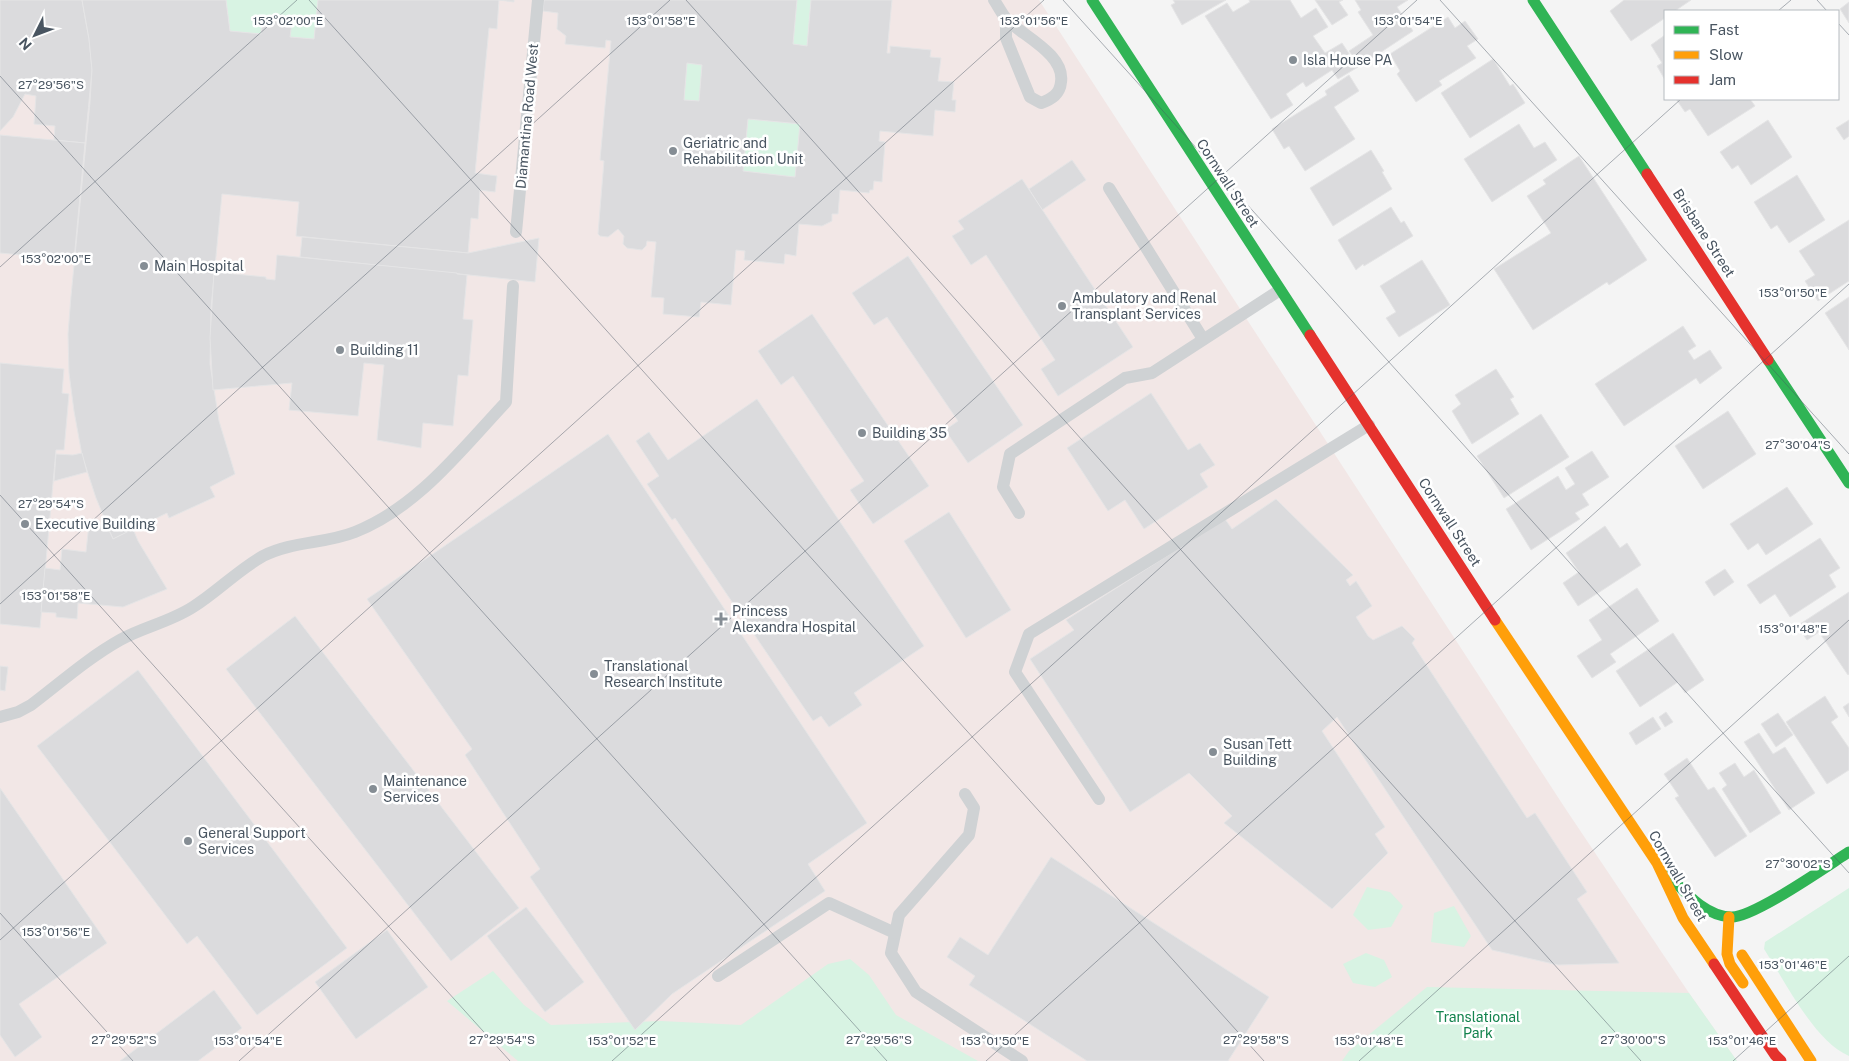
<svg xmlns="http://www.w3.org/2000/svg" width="1849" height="1061" font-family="'Public Sans',sans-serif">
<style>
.medical{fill:#f2e7e6}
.green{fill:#d8f3e3}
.building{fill:#dbdbdd;stroke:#e5e5e6;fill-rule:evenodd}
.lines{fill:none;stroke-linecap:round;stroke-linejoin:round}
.lane{stroke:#cfd2d4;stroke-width:12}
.fast{stroke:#30b455;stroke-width:11}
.slow{stroke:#ff9f0a;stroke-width:11}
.jam{stroke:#e5322d;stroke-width:11}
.ticks{fill:none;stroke:#495561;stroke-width:1;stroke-opacity:0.45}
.poi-dot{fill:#858d94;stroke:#fff;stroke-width:2}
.labels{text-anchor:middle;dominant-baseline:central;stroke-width:5;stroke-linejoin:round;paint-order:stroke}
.poi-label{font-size:14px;fill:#495561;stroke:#fff;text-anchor:start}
.street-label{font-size:14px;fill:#495561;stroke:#fff}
.park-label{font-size:14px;fill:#14834e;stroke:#fff}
.ticks-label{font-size:12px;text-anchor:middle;fill:#495561;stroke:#fff;stroke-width:5;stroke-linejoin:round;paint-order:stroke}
</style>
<rect width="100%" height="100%" fill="#f4f4f4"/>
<path class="medical" d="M0 0H1039L1565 808 1689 993 1737 1061H0Z"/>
<g class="green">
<path d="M226 0H318L314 39 290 37 291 22 262 19 261 34 230 31Z"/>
<path d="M797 0H811L807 46 793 44Z"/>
<path d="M687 63 702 65 699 101 684 100Z"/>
<path d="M748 119 800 124 795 177 743 171Z"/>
<path d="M1367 887 1390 892 1403 906 1391 927 1368 930 1353 915Z"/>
<path d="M1849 888V1056C1814 1041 1785 981 1764 949L1765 942Z"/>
<path d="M1454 906 1471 936 1464 947 1431 942 1434 913Z"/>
<path d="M1366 953 1384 960 1392 977 1375 987 1353 983 1343 964Z"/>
<path d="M850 959 869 975 896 1015 978 1061H518L447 1001 493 971 524 1005 551 1025 661 1021 741 1025 828 964Z"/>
<path d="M1427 987 1689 993 1737 1061H1342L1349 1051Z"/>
</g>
<g class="building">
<path d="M0 0H82L89 39 92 70 85 143 54 140 55 126 34 124 36 96 25 94 13 117 0 131Z"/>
<path d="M82 0H226L230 31 261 34 262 19 292 22 290 37 314 39 318 0H514V2L499 0 497 29 489 28 475 173 497 176 495 192 480 190 478 219 471 218 468 253 296 236 299 202 222 194 211 308 210 364 219 421 235 474 210 487 215 497 169 518 167 513 113 539 96 498 82 455 74 411 69 373 68 334 71 296 90 102 92 70 89 39Z"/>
<path d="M544 0H797L793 44 807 46 811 0H892L887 53H890V46L931 50 930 57 941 58 938 81 954 82 952 100H956L955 112 935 110 933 136 880 131 879 141 885 142 882 182 874 181 873 190H870L869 193 840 190 838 214H832V221L822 226 799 224 796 256 785 254 784 264 744 260 745 251 736 250 731 305 701 302 699 317 663 314 664 298 651 297 656 242 647 241 646 246 642 250 627 248 623 244 624 236 618 229 608 237 600 236 598 234 604 161 600 160 611 41 606 40 605 48 565 44 566 36 557 29 558 13 543 11ZM687 63 702 65 699 101 684 100ZM748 119 800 124 795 177 743 171Z"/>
<path d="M1173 0H1226L1182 25 1171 5 1175 3Z"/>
<path d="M1249 0H1290L1301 18 1316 8 1328 27 1313 36 1325 53 1342 43 1358 67 1338 79 1332 70 1306 87 1303 82 1286 94 1293 105 1271 119 1205 16 1227 3 1233 12 1250 2Z"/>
<path d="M1315 0H1343L1339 2 1348 15 1332 25Z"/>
<path d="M1355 0H1408L1397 7 1413 31 1360 66 1349 51 1373 35 1358 12 1361 10Z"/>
<path d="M1624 0H1691L1675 11H1665V18L1631 41 1610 11Z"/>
<path d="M1849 2V23L1840 9Z"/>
<path d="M1448 17 1455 28 1465 21 1478 39 1467 46 1476 58 1439 81 1442 85 1416 102 1397 74 1400 71 1390 54Z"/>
<path d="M1665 35V80L1657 66 1662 63 1651 45Z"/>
<path d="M1493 59 1510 86 1513 84 1525 103 1470 138 1441 93Z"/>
<path d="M1349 75 1359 91 1334 107 1355 139 1305 171 1289 146 1284 149 1272 129 1327 95 1325 91Z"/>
<path d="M1676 99H1750L1755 106 1708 136 1690 109 1685 112Z"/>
<path d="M1768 120 1792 157 1751 185 1738 165 1732 169 1720 152Z"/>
<path d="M1849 120V136L1844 140 1836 128Z"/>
<path d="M1519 124 1534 148 1545 142 1557 160 1492 202 1464 159Z"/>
<path d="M0 135 85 143 74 260 0 253Z"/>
<path d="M1371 150 1384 171 1382 172 1392 189 1333 226 1310 188Z"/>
<path d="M1579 156 1647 260 1609 285 1607 282 1533 330 1494 269 1551 233 1527 196 1546 184 1543 180Z"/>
<path d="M1072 160 1086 180 1042 210 1029 189Z"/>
<path d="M1797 175 1825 220 1789 243 1777 225 1771 229 1754 202Z"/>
<path d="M1022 179 1133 347 1058 396 1041 369 1055 360 986 255 971 265 952 236 964 229 958 221Z"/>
<path d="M1391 207 1401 223 1404 221 1413 236 1364 266 1363 264 1356 270 1338 240Z"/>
<path d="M1849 220V281L1818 301 1805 281 1815 275 1799 251Z"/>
<path d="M302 237 468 253 539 238 535 282 300 257Z"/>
<path d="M277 255 457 273V274L467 275 463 319 473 320 468 376 458 375 453 426 423 423 421 448 377 440 384 365 364 363 358 416 289 410 292 383 213 390 210 338 214 272 266 277V279L275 280Z"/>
<path d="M908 256 1023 425 968 463 945 430 958 421 887 317 874 325 852 293Z"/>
<path d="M1422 260 1450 305 1399 337 1386 318 1396 312 1380 286Z"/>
<path d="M1849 297V350L1825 313Z"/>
<path d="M812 314 929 486 873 524 850 490 864 481 793 376 781 385 758 351Z"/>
<path d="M1683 326 1696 346 1688 351 1694 360 1710 350 1722 368 1700 384 1696 378 1624 426 1595 384Z"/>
<path d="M0 363 64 369 62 393 69 394 64 450H56L40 628 0 624Z"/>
<path d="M1496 369 1514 397 1510 399 1519 414 1472 444 1452 411 1461 404 1455 395Z"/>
<path d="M1151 393 1188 450 1200 443 1215 465 1200 474 1208 487 1144 529 1125 500 1108 511 1067 448Z"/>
<path d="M757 399 924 646 854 693 862 705 829 727 821 716 813 721 675 518 672 520 647 484 659 476 636 441 649 432 668 460Z"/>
<path d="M1728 411 1756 454 1703 489 1675 446Z"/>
<path d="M1541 414 1569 457 1504 498 1477 456Z"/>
<path d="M608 434 867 823 808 864 825 891 672 994 635 1030 530 877 540 869 465 755 472 749 367 599Z"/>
<path d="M1592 451 1609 477 1582 494 1589 505 1575 513 1580 519 1531 550 1506 509 1558 476 1566 490 1575 484 1565 468Z"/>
<path d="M82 453 87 472 54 481 56 454 73 455Z"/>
<path d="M1787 487 1813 524 1766 555 1758 543 1748 550 1730 524Z"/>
<path d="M1276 499 1353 575 1346 580 1350 586 1356 581 1372 606 1356 617 1368 636 1373 640 1402 626 1415 639 1412 643 1527 818 1535 813 1587 892 1577 899 1619 963 1558 965 1492 950 1337 717 1322 731 1385 827 1375 834 1388 853 1332 909 1224 823 1232 816 1189 773 1130 812 1030 659 1074 630 1066 620 1225 519 1232 529Z"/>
<path d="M949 512 1011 610 966 638 904 541Z"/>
<path d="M89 524 107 526 113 539 133 529 138 541 167 589 123 607 78 603 77 619 56 617V613L41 612 45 568 60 570 62 549 86 552Z"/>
<path d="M1605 526 1620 548 1627 543 1641 565 1578 606 1563 583 1579 572 1566 553Z"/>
<path d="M1820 538 1840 568 1829 575 1836 587 1790 617 1775 594 1760 604 1747 585Z"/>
<path d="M1725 569 1734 582 1714 596 1705 582Z"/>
<path d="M1637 588 1659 621 1610 654 1616 662 1592 678 1577 656 1602 640 1589 620Z"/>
<path d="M1849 592V674L1848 675 1819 632 1807 640 1797 626Z"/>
<path d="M295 616 519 908 451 961 226 669Z"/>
<path d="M1673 633 1704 680 1685 693 1678 682 1640 707 1616 671Z"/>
<path d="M0 666 8 667 5 691 0 690Z"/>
<path d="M138 670 347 948 257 1015 197 936 187 944 37 746Z"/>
<path d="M1825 696 1838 717 1831 722 1849 748V770L1827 784 1786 722Z"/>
<path d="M1849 703V717L1843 707Z"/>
<path d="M1666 712 1673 722 1665 727 1659 717Z"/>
<path d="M1778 713 1793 735 1776 747 1761 724Z"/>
<path d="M1653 717 1661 729 1636 745 1629 733Z"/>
<path d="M1759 733 1773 754 1785 747 1815 793 1789 810 1744 742Z"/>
<path d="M1687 758 1708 790 1714 787 1747 836 1715 857 1675 798 1679 796 1664 774Z"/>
<path d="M1735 763 1744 777 1754 770 1781 813 1750 833 1722 789 1727 785 1719 773Z"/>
<path d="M0 788 107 943 19 1004 42 1037 15 1057 0 1035Z"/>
<path d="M1051 857 1269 997 1228 1061H1087L969 985 975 976 947 957 960 937 988 955Z"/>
<path d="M526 907 584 982 545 1012 487 936Z"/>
<path d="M387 930 428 987 356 1039 315 982Z"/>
<path d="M214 990 242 1028 198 1061H120Z"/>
</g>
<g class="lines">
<g class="lane">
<path d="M994 0C998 6 1002 14 1007 20 1025 37 1065 55 1061 82 1060 94 1052 99 1041 103L1030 97 1006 38V19"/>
<path d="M1109 188 1203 339"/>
<path d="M516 232 538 0"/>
<path d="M1019 513 1003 487 1010 454 1125 378 1152 373 1280 290"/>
<path d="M0 717 18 712 31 705C60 683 88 658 120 640 143 627 170 622 193 607 217 592 238 570 263 556 292 541 325 544 355 532 418 507 460 451 506 402L513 286"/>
<path d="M965 794 974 808 969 835 899 915 891 953 916 992 1022 1061"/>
<path d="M1099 799 1015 672 1029 634 1369 425"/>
<path d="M718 976 829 903 895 933"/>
</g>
<g class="fast">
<path d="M1092 0 1310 335"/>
<path d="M1533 0 1647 174"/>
<path d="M1768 360 1849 483"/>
<path d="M1668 875C1685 892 1705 916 1731 917 1753 918 1827 866 1849 852"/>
</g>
<g class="slow">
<path d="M1495 620 1657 863 1683 918 1714 964"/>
<path d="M1729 917 1727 954 1730 964 1743 983"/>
<path d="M1742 955 1811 1061"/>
</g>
<g class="jam">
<path d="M1647 174 1768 360"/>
<path d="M1310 335 1495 620"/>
<path d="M1714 964 1775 1055 1781 1061"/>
</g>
</g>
<path class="ticks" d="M309 0 1264 1061M686 0 1641 1061M1063 0 1849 873M1440 0 1849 454M1817 0 1827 11M1778 11 1791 0M1838 23 1849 35M0 76 887 1061M0 267 297 0M0 495 510 1061M0 604 670 0M0 913 133 1061M0 940 1044 0M239 1061 1417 0M612 1061 1681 99M986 1061 1849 284M1359 1061 1849 620M1733 1061 1849 956"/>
<g class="poi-dot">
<circle cx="1293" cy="60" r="5"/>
<circle cx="673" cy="151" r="5"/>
<circle cx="144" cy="266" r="5"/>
<circle cx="1062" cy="306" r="5"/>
<circle cx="340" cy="350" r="5"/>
<circle cx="862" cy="433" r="5"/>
<circle cx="25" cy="524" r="5"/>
<path d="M718.5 611.5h5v5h5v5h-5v5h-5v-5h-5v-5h5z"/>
<circle cx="594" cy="674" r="5"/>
<circle cx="1213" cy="752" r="5"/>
<circle cx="373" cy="789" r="5"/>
<circle cx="188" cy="841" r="5"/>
</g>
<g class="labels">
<g class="poi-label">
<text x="1303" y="60">Isla House PA</text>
<text x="683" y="143">Geriatric and<tspan x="683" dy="16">Rehabilitation Unit</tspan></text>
<text x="154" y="266">Main Hospital</text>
<text x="1072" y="298">Ambulatory and Renal<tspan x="1072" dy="16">Transplant Services</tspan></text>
<text x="350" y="350">Building 11</text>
<text x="872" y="433">Building 35</text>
<text x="35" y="524">Executive Building</text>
<text x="732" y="611">Princess<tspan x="732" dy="16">Alexandra Hospital</tspan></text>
<text x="604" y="666">Translational<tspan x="604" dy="16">Research Institute</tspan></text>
<text x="1223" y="744">Susan Tett<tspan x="1223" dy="16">Building</tspan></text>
<text x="383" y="781">Maintenance<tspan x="383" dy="16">Services</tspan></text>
<text x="198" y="833">General Support<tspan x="198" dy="16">Services</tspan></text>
</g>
<g class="street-label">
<text transform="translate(527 116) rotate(-85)">Diamantina Road West</text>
<text transform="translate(1228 183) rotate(57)">Cornwall Street</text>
<text transform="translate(1704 233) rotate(57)">Brisbane Street</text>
<text transform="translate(1450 522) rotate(57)">Cornwall Street</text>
<text transform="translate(1678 876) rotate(60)">Cornwall Street</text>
</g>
<g class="park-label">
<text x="1478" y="1017">Translational<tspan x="1478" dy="16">Park</tspan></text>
</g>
</g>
<g class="ticks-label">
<text x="288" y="25">153°02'00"E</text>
<text x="661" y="25">153°01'58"E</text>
<text x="1034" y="25">153°01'56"E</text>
<text x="1408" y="25">153°01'54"E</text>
<text x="51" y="89">27°29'56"S</text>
<text x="56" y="263">153°02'00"E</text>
<text x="1793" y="297">153°01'50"E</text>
<text x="1798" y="449">27°30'04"S</text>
<text x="51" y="508">27°29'54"S</text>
<text x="56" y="600">153°01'58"E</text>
<text x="1793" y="633">153°01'48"E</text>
<text x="1798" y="868">27°30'02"S</text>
<text x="56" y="936">153°01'56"E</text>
<text x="1793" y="969">153°01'46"E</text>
<text x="124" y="1044">27°29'52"S</text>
<text x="502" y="1044">27°29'54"S</text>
<text x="879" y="1044">27°29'56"S</text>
<text x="1256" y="1044">27°29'58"S</text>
<text x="1633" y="1044">27°30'00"S</text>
<text x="248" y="1045">153°01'54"E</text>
<text x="622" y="1045">153°01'52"E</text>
<text x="995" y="1045">153°01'50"E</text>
<text x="1369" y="1045">153°01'48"E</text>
<text x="1742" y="1045">153°01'46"E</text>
</g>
<rect x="1664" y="10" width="175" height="90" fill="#ffffff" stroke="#b6bbc0"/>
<rect x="1674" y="26" width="25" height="8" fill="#30b455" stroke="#b6bbc0"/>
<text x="1709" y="35" font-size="15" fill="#495561">Fast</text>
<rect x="1674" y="51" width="25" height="8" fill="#ff9f0a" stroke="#b6bbc0"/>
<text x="1709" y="60" font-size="15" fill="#495561">Slow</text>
<rect x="1674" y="76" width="25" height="8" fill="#e5322d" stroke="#b6bbc0"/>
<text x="1709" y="85" font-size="15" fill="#495561">Jam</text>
<g transform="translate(35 35) rotate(228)" stroke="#ffffff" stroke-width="4" paint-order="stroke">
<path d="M0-4L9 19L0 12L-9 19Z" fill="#495561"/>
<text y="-8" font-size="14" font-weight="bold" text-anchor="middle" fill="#495561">N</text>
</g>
</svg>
